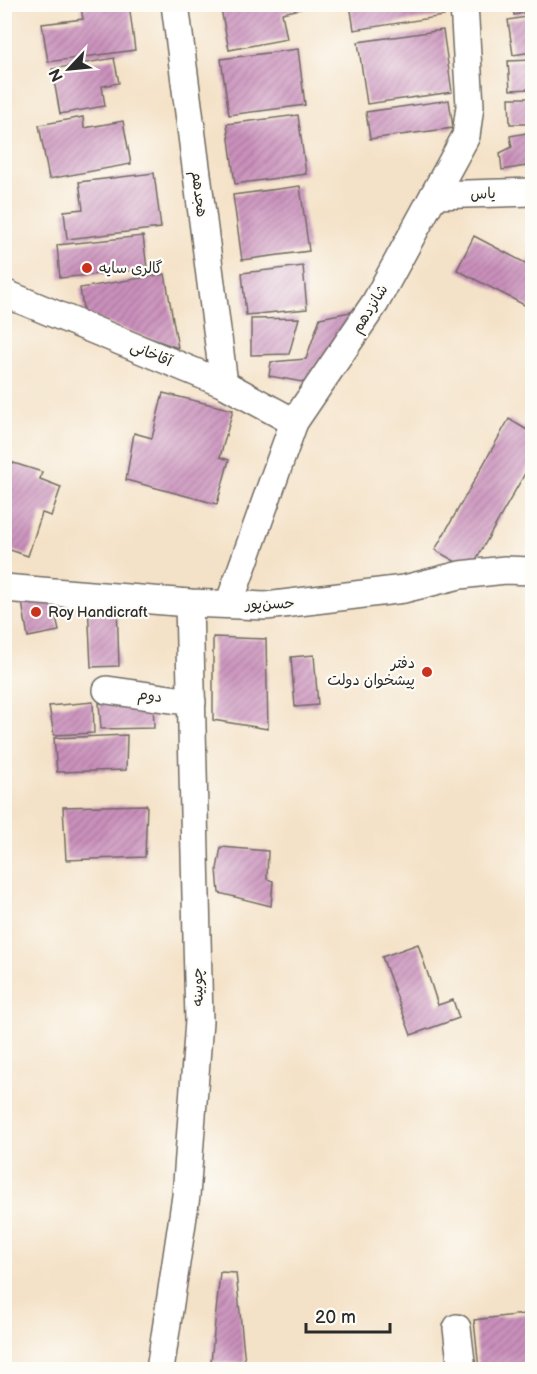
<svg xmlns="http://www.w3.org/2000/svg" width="537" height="1374" font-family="'Balsamiq Sans','Playpen Sans Arabic',sans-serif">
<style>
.building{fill:url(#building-hatch)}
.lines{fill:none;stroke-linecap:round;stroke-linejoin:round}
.minor-casing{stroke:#716b62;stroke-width:30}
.minor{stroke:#fff;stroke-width:27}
.poi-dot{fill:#c8321e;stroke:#fdfcf7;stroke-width:2}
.labels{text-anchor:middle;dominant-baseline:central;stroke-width:4.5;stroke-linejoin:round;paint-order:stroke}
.street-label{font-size:15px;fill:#2b2b2b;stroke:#fdfcf7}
.poi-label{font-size:15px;fill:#2b2b2b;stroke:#fdfcf7;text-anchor:start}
</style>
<defs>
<pattern id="building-hatch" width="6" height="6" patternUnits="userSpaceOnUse" patternTransform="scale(1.5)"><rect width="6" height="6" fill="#ca90bc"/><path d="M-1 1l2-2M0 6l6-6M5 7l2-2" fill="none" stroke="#a47699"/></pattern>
</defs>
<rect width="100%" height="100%" fill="#fdfcf7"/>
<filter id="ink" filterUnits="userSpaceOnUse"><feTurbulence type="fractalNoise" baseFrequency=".0167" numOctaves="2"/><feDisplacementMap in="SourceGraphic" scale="12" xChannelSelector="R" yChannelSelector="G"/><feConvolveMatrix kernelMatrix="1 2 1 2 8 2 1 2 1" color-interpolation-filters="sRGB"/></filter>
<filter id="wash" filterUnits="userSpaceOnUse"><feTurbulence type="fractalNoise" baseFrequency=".008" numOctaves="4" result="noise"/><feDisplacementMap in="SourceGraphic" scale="24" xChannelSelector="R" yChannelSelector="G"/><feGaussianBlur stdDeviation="1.35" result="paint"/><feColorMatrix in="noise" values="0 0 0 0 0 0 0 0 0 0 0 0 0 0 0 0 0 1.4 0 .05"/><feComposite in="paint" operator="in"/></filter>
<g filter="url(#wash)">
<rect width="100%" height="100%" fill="#f4e2c8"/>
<g id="blocks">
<g class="building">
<path d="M96 4H129L135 50 48 62 42 24 83 19 81 7Z"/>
<path d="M220 4H301V9L282 13 287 39 229 50Z"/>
<path d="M350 4H442L444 16 354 30Z"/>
<path d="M512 4H532V11L514 15Z"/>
<path d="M532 16V52L513 55 508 20Z"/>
<path d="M443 30 452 92 367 104 358 42Z"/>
<path d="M298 49 305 105 229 115 221 59Z"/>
<path d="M114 58 119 83 102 86 105 106 60 114 52 69Z"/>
<path d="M532 60V89L510 90 508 61Z"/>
<path d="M509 98H532V124H510Z"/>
<path d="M449 100 453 128 370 139 366 112Z"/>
<path d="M298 115 306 174 235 184 227 124Z"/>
<path d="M83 117 84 128 123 121 131 164 49 179 39 125Z"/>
<path d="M532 132V165L502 170 500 153 512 147 510 136Z"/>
<path d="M154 173 161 228 67 239 64 211 83 209 79 182Z"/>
<path d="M300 186 309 251 242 260 233 195Z"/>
<path d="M143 236 147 269 60 278 57 245Z"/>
<path d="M474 236 527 264 532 253V309L457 270Z"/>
<path d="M303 266 307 309 246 315 242 273Z"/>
<path d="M165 274 178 348 84 315 80 288Z"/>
<path d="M360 310 308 383 269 376 271 362 306 359 320 318Z"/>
<path d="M299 318 289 354 251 355V319Z"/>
<path d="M163 393 233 410 220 457 229 460 217 504 126 480 134 433 152 438Z"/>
<path d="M509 419 532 433V461L470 570 435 550Z"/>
<path d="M4 460 42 472 40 479 61 487 51 516 42 513 28 556 4 548Z"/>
<path d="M52 596 59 631 28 637 22 602Z"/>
<path d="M117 602 119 666 91 667 88 603Z"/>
<path d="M213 637 266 639 268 729 213 720Z"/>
<path d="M314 655 318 705 295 707 291 657Z"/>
<path d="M153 701 154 728 101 729 99 703Z"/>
<path d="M93 702 94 733 54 735 49 706Z"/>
<path d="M127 735 126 770 57 772 54 738Z"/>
<path d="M147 805 145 857 66 860 63 807Z"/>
<path d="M221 847 268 851 267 879 273 881 271 906 219 893 217 869Z"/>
<path d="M418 944 438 1005 453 1000 459 1018 411 1035 382 957Z"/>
<path d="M220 1272 236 1273 245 1363 211 1362Z"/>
<path d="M532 1313V1343H531L532 1370H479L474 1320Z"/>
</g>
</g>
</g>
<g filter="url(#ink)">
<use href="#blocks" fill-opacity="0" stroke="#716b62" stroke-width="1.5"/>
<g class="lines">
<g class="minor-casing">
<g id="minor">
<path d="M175 4 224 384"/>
<path d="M434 195 532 192"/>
<path d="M4 293 224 384 294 422"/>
<path d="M4 588 189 603 266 606 404 589 460 575 505 570 532 571"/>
<path d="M229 604 294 422 375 303 466 136 470 106 464 4"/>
<path d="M107 690 192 702"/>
<path d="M457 1328 462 1370"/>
<path d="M160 1370 186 1196 199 1021 189 603"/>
</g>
</g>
<use href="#minor" class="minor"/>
</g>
</g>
<g class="poi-dot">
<circle cx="87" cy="268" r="6"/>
<circle cx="36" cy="612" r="6"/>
<circle cx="427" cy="672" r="6"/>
</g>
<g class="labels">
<g class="street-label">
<text transform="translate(199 194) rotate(83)">هجدهم</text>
<text transform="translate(483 194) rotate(-2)">یاس</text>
<text transform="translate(370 309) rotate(-58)">شانزدهم</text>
<text transform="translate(151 354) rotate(23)">آقاخانی</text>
<text transform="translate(270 604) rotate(-1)">حسن‌پور</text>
<text transform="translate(150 696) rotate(8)">دوم</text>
<text transform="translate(198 987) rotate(-91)">چوبینه</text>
</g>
<g class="poi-label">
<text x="99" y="268">گالری سایه</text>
<text x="48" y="612">Roy Handicraft</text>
<text x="415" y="663" text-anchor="end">دفتر<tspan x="415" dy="17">پیشخوان دولت</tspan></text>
</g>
</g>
<rect width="537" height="1374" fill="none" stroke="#fdfcf7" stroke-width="24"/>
<g transform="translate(69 69) rotate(244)" stroke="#fdfcf7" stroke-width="4.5" paint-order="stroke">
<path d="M0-4.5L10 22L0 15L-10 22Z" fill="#2b2b2b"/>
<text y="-9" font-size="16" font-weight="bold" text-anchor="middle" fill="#2b2b2b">N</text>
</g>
<path d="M306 1323v9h84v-9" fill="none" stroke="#2b2b2b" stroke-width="3"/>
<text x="315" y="1323" font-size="18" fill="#2b2b2b" stroke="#fdfcf7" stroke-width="4.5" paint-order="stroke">20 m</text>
</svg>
